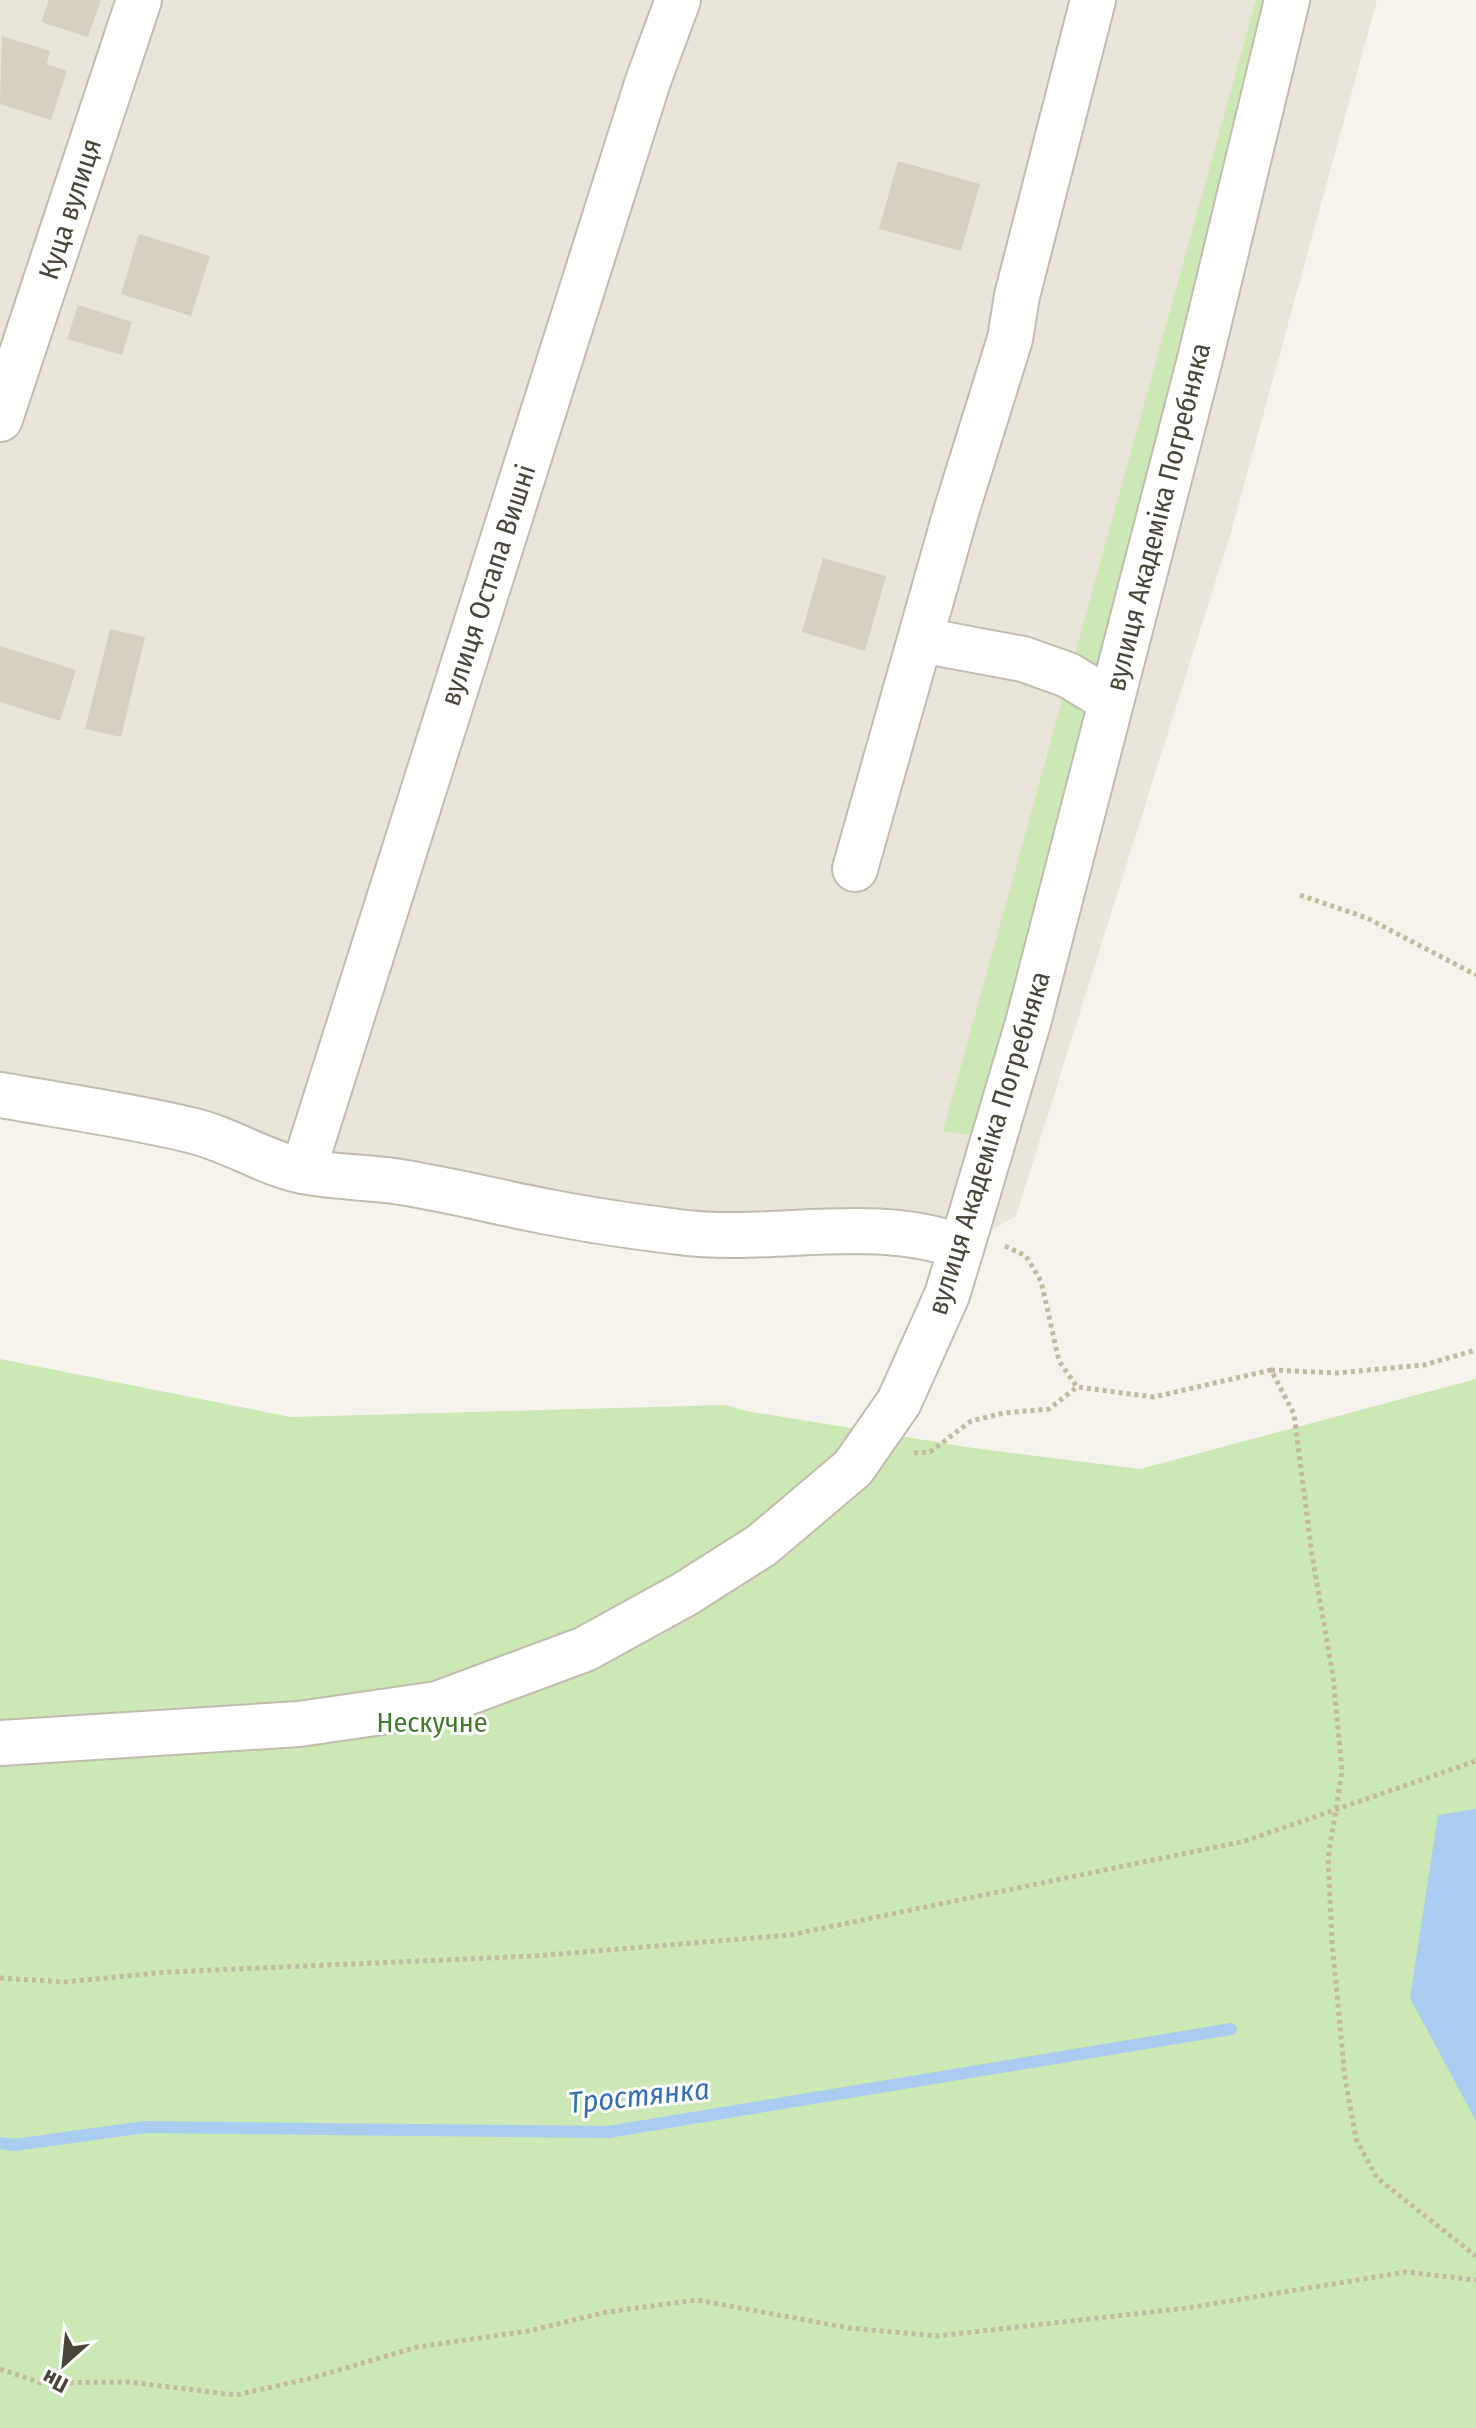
<svg xmlns="http://www.w3.org/2000/svg" width="1476" height="2428" font-family="'Fira Sans Condensed',sans-serif">
<style>
.residential{fill:#e9e5d9}
.green{fill:#cce8b5}
.water{fill:#a9ccf0}
.lines{fill:none;stroke-linecap:round;stroke-linejoin:round}
.stream{stroke:#a9ccf0;stroke-width:12}
.building{fill:#d7d0c0}
.minor-casing{stroke:#c1bcad;stroke-width:48}
.path{stroke:#c2b99f;stroke-width:5;stroke-dasharray:4 4;stroke-linecap:butt}
.minor{stroke:#fff;stroke-width:44}
.labels{text-anchor:middle;dominant-baseline:central;stroke-width:6;stroke-linejoin:round;paint-order:stroke}
.street-label{font-size:28px;fill:#494438;stroke:#fff}
.park-label{font-size:28px;fill:#427b2c;stroke:#fff}
.water-label{font-size:30px;font-style:italic;fill:#3270b4;stroke:#fff}
</style>
<rect width="100%" height="100%" fill="#f5f3eb"/>
<path class="residential" d="M0 0H1377L1231 532 1016 1216 961 1247 785 1234 0 1095Z"/>
<g class="green">
<path d="M1256 0H1281L978 1136 943 1131Z"/>
<path d="M0 1359 291 1417 726 1405 746 1411 973 1448 1140 1469 1476 1379V2428H0Z"/>
</g>
<path class="water" d="M1476 1809V2121L1410 1998 1438 1815Z"/>
<g class="lines">
<path class="stream" d="M0 2143 14 2145 145 2127 608 2132 1231 2029"/>
</g>
<g class="building">
<path d="M49 0H101L88 37 41 22Z"/>
<path d="M2 36 50 51 47 64 67 71 51 120 0 104Z"/>
<path d="M898 161 980 184 961 251 879 229Z"/>
<path d="M139 234 210 256 191 316 121 294Z"/>
<path d="M78 305 132 322 122 355 67 339Z"/>
<path d="M823 558 886 576 865 651 802 632Z"/>
<path d="M110 629 145 637 121 737 85 729Z"/>
<path d="M0 646 76 670 60 721 0 702Z"/>
</g>
<g class="lines">
<g class="minor-casing">
<g id="minor">
<path d="M0 419 139 0"/>
<path d="M921 640 1023 659 1068 675 1111 701"/>
<path d="M855 869 956 512 1010 339 1017 296 1093 0"/>
<path d="M0 1095C63 1106 128 1115 190 1130 230 1139 264 1163 303 1171 333 1177 364 1177 394 1181 448 1189 500 1203 554 1213 595 1221 638 1227 679 1232 772 1244 872 1214 961 1247"/>
<path d="M303 1171 648 81 678 0"/>
<path d="M0 1743 299 1724 437 1704 585 1649 685 1594 762 1545 853 1468 899 1402 947 1295 967 1229 1028 1023 1199 363 1287 0"/>
</g>
</g>
<g class="path">
<path d="M1300 895 1367 918 1476 975"/>
<path d="M1005 1246 1026 1256 1041 1281 1059 1361 1077 1387 1154 1397 1271 1370 1294 1414 1312 1555 1333 1676 1342 1771 1328 1858 1332 1942 1345 2078 1356 2139 1377 2178 1476 2256"/>
<path d="M1271 1370 1336 1373 1424 1365 1476 1350"/>
<path d="M914 1453 930 1452 971 1421 1004 1413 1049 1409 1077 1387"/>
<path d="M0 1978 64 1982 168 1972 534 1956 790 1935 1245 1841 1476 1761"/>
<path d="M0 2369 41 2383 129 2382 236 2395 312 2378 417 2347 528 2331 607 2312 697 2300 849 2328 937 2336 1187 2308 1406 2272 1476 2280"/>
</g>
<use href="#minor" class="minor"/>
</g>
<g class="labels">
<g class="street-label">
<text transform="translate(70 209) rotate(-72)">Куца вулиця</text>
<text transform="translate(1158 517) rotate(-76)">вулиця Академіка Погребняка</text>
<text transform="translate(488 585) rotate(-72)">вулиця Остапа Вишні</text>
<text transform="translate(989 1143) rotate(-73)">вулиця Академіка Погребняка</text>
</g>
<g class="park-label">
<text x="432" y="1722">Нескучне</text>
</g>
<g class="water-label">
<text transform="translate(639 2096) rotate(-6)">Тростянка</text>
</g>
</g>
<g transform="translate(64 2364) rotate(207)" stroke="#ffffff" stroke-width="6" paint-order="stroke">
<path d="M0-6L14 30L0 20L-14 30Z" fill="#494438"/>
<text y="-12" font-size="22" font-weight="bold" text-anchor="middle" fill="#494438">Пн</text>
</g>
</svg>
